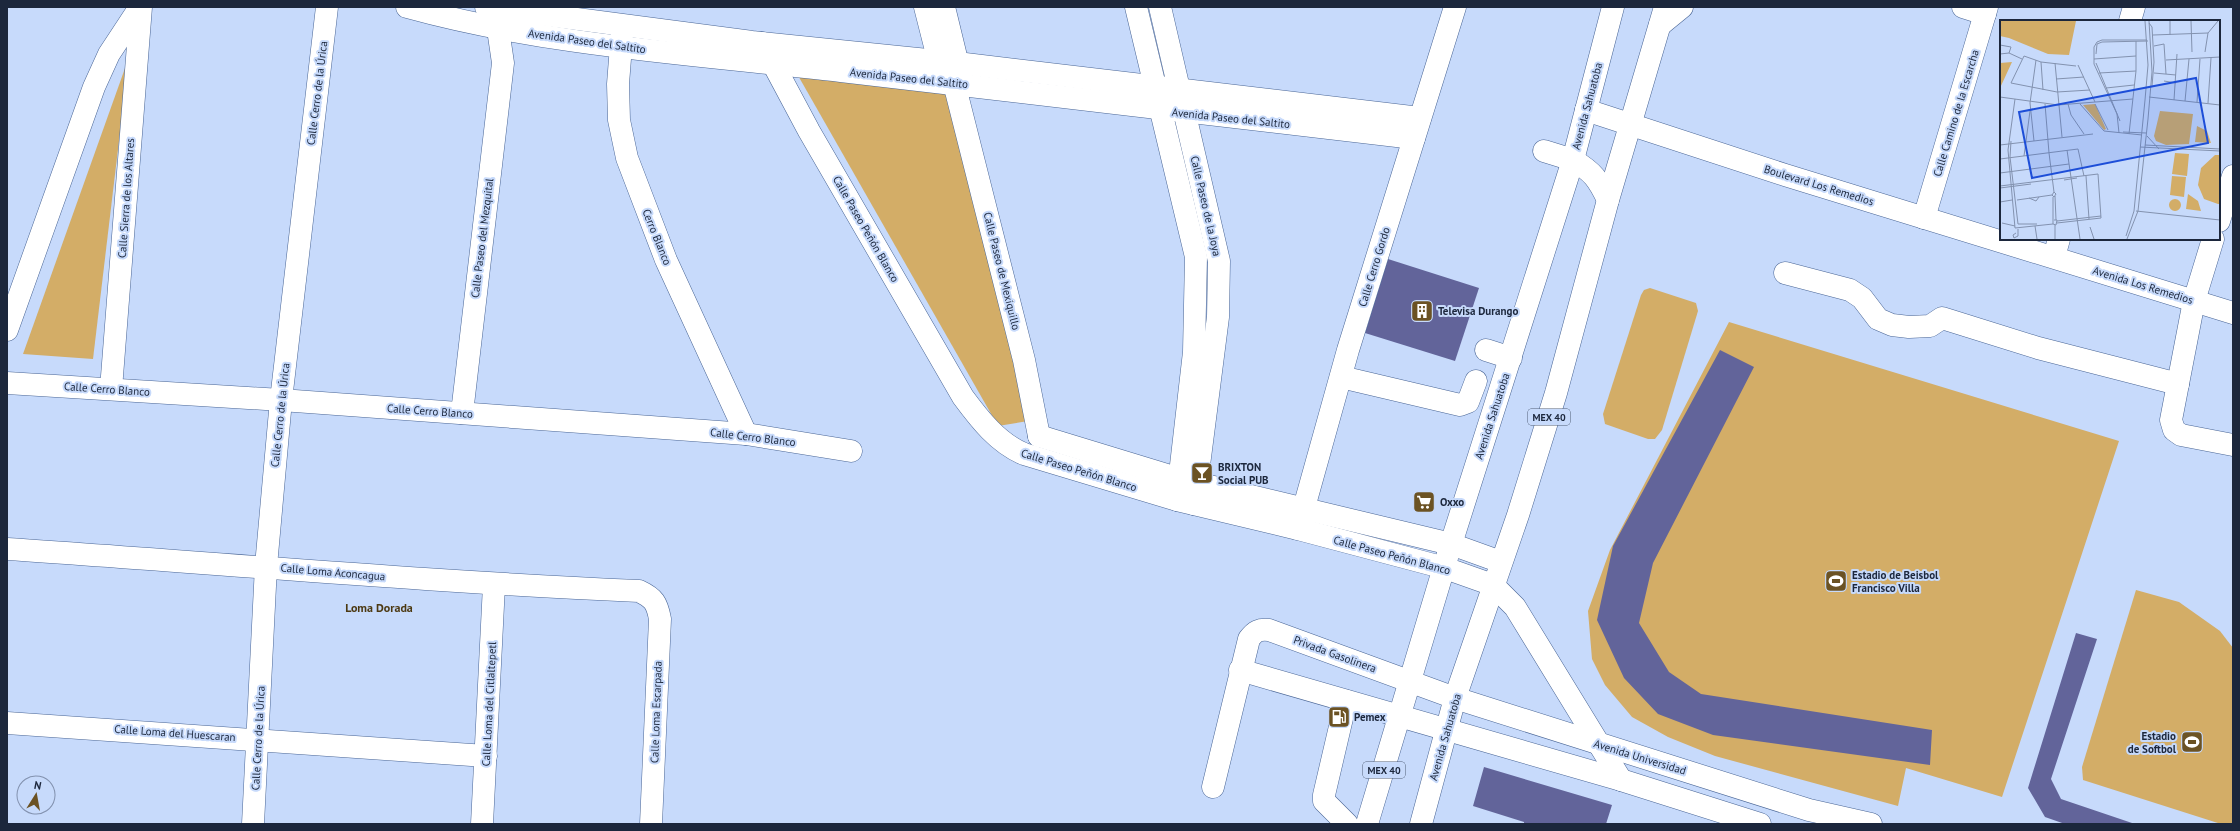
<svg xmlns="http://www.w3.org/2000/svg" width="2240" height="831" font-family="'PT Sans',sans-serif">
<style>
.green{fill:#d3ad67}
.building{fill:#62649a}
.lines{fill:none;stroke-linecap:round;stroke-linejoin:round}
.minor-casing{stroke:#4a6696;stroke-width:23}
.major-casing{stroke:#4a6696;stroke-width:23}
.minor{stroke:#fff;stroke-width:22}
.major{stroke:#fff;stroke-width:22}
.labels{text-anchor:middle;dominant-baseline:central;stroke-width:4;stroke-linejoin:round;paint-order:stroke}
.shield{fill:#c7dafb;stroke:#4f5d75;stroke-width:1}
.shield-label{font-size:10px;font-weight:bold;fill:#1c273c}
.street-label{font-size:11px;fill:#1c273c;stroke:#c7dafb}
.poi-label{font-size:11px;font-weight:bold;fill:#1c273c;stroke:#c7dafb;text-anchor:start}
.neighbourhood-label{font-size:12px;font-weight:bold;fill:#4c3912;stroke:#c7dafb}
.inset-road{fill:none;stroke:#8392af;stroke-width:1}
.view{fill:#1d4ed8;fill-opacity:0.15;stroke:#1d4ed8;stroke-width:2}
.inset-edge{fill:none;stroke:#1c273c;stroke-width:2}
</style>
<rect width="100%" height="100%" fill="#c7dafb"/>
<g class="green">
<path d="M129 57 93 359 23 354Z"/>
<path d="M796 72 945 88 1028 421 998 426Z"/>
<path d="M1650 288 1696 303 1698 311 1662 430 1655 439H1648L1605 424 1603 414 1641 295 1644 290Z"/>
<path d="M1729 322 2119 441 2002 797 1906 768 1898 806 1715 756 1668 737 1632 717 1605 685 1592 659 1588 611 1610 550Z"/>
<path d="M2136 590 2179 602 2220 631 2233 648V824H2221L2083 780 2082 767Z"/>
</g>
<g class="building">
<path d="M1388 259 1479 288 1455 361 1365 333Z"/>
<path d="M1720 350 1754 367 1653 563 1639 623 1669 672 1701 694 1932 730 1930 765 1713 735 1658 714 1624 678 1597 620 1613 546Z"/>
<path d="M2076 633 2097 639 2051 779 2061 799 2135 824H2065L2045 817 2028 788Z"/>
<path d="M1484 767 1612 805 1606 824H1524V822L1473 806Z"/>
</g>
<g class="lines">
<g class="minor-casing">
<g id="minor">
<path d="M407 7C548 46 696 54 841 71 1032 92 1223 117 1414 138"/>
<path d="M486 7 752 42 957 63 1420 118"/>
<path d="M925 7 942 74"/>
<path d="M944 7 961 77"/>
<path d="M1136 7 1196 257 1194 352 1177 500"/>
<path d="M1160 7 1219 261 1218 317 1194 504"/>
<path d="M1963 7 1985 14"/>
<path d="M2130 21 2134 7"/>
<path d="M1660 25 1682 7"/>
<path d="M622 33 618 84 619 120 627 158 666 260 746 434"/>
<path d="M762 43 809 131 963 397C980 420 998 443 1024 454L1177 500 1298 529 1445 568 1493 585 1515 607 1621 780"/>
<path d="M954 83 1024 360 1039 436"/>
<path d="M1586 110 1785 175 2233 313"/>
<path d="M1544 151 1573 160"/>
<path d="M1924 218 1987 7"/>
<path d="M2219 221 2233 176"/>
<path d="M2213 239 2194 301 2171 420 2174 430 2181 435 2233 445"/>
<path d="M2054 257 2059 239"/>
<path d="M1785 273 1850 290 1862 298 1878 319 1892 325 1909 327 1930 326 1942 318 2038 348 2178 384"/>
<path d="M7 330 94 87 109 54 140 7"/>
<path d="M1486 350 1511 358"/>
<path d="M1341 377 1460 405 1468 402 1476 381"/>
<path d="M7 383 281 400 746 434 851 451"/>
<path d="M111 389 141 7"/>
<path d="M462 413 503 63 498 29 499 16"/>
<path d="M1039 436 1180 479 1451 544 1501 562"/>
<path d="M1298 529 1348 350 1455 7"/>
<path d="M7 549C218 563 428 582 639 591 654 598 657 603 660 619L651 824"/>
<path d="M1240 670 1621 780 1760 824"/>
<path d="M1346 701 1324 795V801L1347 824"/>
<path d="M7 723 486 756"/>
<path d="M1213 787 1249 639C1255 631 1259 629 1269 630L1455 698 1809 810 1871 824"/>
<path d="M253 824 266 566 281 400 327 7"/>
<path d="M482 824 494 585"/>
</g>
</g>
<g class="major-casing">
<g id="major">
<path d="M1573 160C1593 172 1598 179 1608 200"/>
<path d="M1367 824 1451 544 1573 160 1613 7"/>
<path d="M1421 824 1455 698 1518 515 1556 393 1608 200 1665 7"/>
</g>
</g>
<use href="#minor" class="minor"/>
<use href="#major" class="major"/>
</g>
<defs>
<g id="building-square" transform="scale(1.15)"><rect x="-9" y="-9" width="18" height="18" rx="4" fill="#6b5223" stroke="#c7dafb"/><path d="M-4-6H4V6H1V3H-1V6H-4ZM-2.5-4.3h1.7v1.8h-1.7ZM.8-4.3h1.7v1.8H.8ZM-2.5-1h1.7V.8h-1.7ZM.8-1h1.7V.8H.8Z" fill="#fff"/></g>
<g id="bar-square" transform="scale(1.15)"><rect x="-9" y="-9" width="18" height="18" rx="4" fill="#6b5223" stroke="#c7dafb"/><path d="M-6-5H6L.8 .8V4.5H3.5V6h-7V4.5H-.8V.8Z" fill="#fff"/></g>
<g id="supermarket-square" transform="scale(1.15)"><rect x="-9" y="-9" width="18" height="18" rx="4" fill="#6b5223" stroke="#c7dafb"/><path d="M-6-5.5h2.5l.6 2H6L4.5 2H-2.5L-4.4-4H-6ZM-1.5 3.2a1.3 1.3 0 1 0 .1 0ZM3 3.2a1.3 1.3 0 1 0 .1 0Z" fill="#fff"/></g>
<g id="stadium-square" transform="scale(1.15)"><rect x="-9" y="-9" width="18" height="18" rx="4" fill="#6b5223" stroke="#c7dafb"/><path d="M0-5a6.5 5 0 1 0 0 10a6.5 5 0 1 0 0-10ZM-3.5-1.8h7v3.6h-7Z" fill="#fff"/></g>
<g id="fuel-square" transform="scale(1.15)"><rect x="-9" y="-9" width="18" height="18" rx="4" fill="#6b5223" stroke="#c7dafb"/><path d="M-5.5-6h7V0h2V4h1.3V-2.5L3-4.5l.8-.8L6-3V5H2.5V1h-1V6h-7ZM-4.2-4.7v3.2H.2V-4.7Z" fill="#fff"/></g>
</defs>
<g fill-rule="evenodd">
<use href="#building-square" x="1422" y="311"/>
<use href="#bar-square" x="1202" y="473"/>
<use href="#supermarket-square" x="1424" y="502"/>
<use href="#stadium-square" x="1836" y="581"/>
<use href="#fuel-square" x="1339" y="717"/>
<use href="#stadium-square" x="2192" y="742"/>
</g>
<g class="labels">
<g class="shield">
<rect x="1528" y="409" width="42" height="16" rx="3"/>
<rect x="1363" y="762" width="42" height="16" rx="3"/>
</g>
<g class="shield-label">
<text x="1549" y="417">MEX 40</text>
<text x="1384" y="770">MEX 40</text>
</g>
<g class="street-label">
<text transform="translate(587 41) rotate(8)">Avenida Paseo del Saltito</text>
<text transform="translate(909 78) rotate(6)">Avenida Paseo del Saltito</text>
<text transform="translate(317 93) rotate(-83)">Calle Cerro de la Úrica</text>
<text transform="translate(1587 106) rotate(-75)">Avenida Sahuatoba</text>
<text transform="translate(1956 113) rotate(-73)">Calle Camino de la Escarcha</text>
<text transform="translate(1231 118) rotate(6)">Avenida Paseo del Saltito</text>
<text transform="translate(1819 185) rotate(17)">Boulevard Los Remedios</text>
<text transform="translate(126 198) rotate(-86)">Calle Sierra de los Altares</text>
<text transform="translate(1206 206) rotate(77)">Calle Paseo de la Joya</text>
<text transform="translate(866 229) rotate(60)">Calle Paseo Peñón Blanco</text>
<text transform="translate(657 237) rotate(68)">Cerro Blanco</text>
<text transform="translate(482 238) rotate(-83)">Calle Paseo del Mezquital</text>
<text transform="translate(1374 267) rotate(-73)">Calle Cerro Gordo</text>
<text transform="translate(1002 271) rotate(76)">Calle Paseo de Mexiquillo</text>
<text transform="translate(2143 285) rotate(17)">Avenida Los Remedios</text>
<text transform="translate(107 389) rotate(4)">Calle Cerro Blanco</text>
<text transform="translate(430 411) rotate(4)">Calle Cerro Blanco</text>
<text transform="translate(280 415) rotate(-84)">Calle Cerro de la Úrica</text>
<text transform="translate(1492 416) rotate(-72)">Avenida Sahuatoba</text>
<text transform="translate(753 437) rotate(7)">Calle Cerro Blanco</text>
<text transform="translate(1079 470) rotate(17)">Calle Paseo Peñón Blanco</text>
<text transform="translate(1392 555) rotate(15)">Calle Paseo Peñón Blanco</text>
<text transform="translate(333 572) rotate(5)">Calle Loma Aconcagua</text>
<text transform="translate(1335 654) rotate(20)">Privada Gasolinera</text>
<text transform="translate(489 704) rotate(-87)">Calle Loma del Citlaltepetl</text>
<text transform="translate(656 712) rotate(-88)">Calle Loma Escarpada</text>
<text transform="translate(175 733) rotate(4)">Calle Loma del Huescaran</text>
<text transform="translate(1445 737) rotate(-74)">Avenida Sahuatoba</text>
<text transform="translate(258 738) rotate(-87)">Calle Cerro de la Úrica</text>
<text transform="translate(1640 757) rotate(17)">Avenida Universidad</text>
</g>
<g class="poi-label">
<text x="1438" y="311">Televisa Durango</text>
<text x="1218" y="467">BRIXTON<tspan x="1218" dy="13">Social PUB</tspan></text>
<text x="1440" y="502">Oxxo</text>
<text x="1852" y="575">Estadio de Beisbol<tspan x="1852" dy="13">Francisco Villa</tspan></text>
<text x="1354" y="717">Pemex</text>
<text x="2176" y="736" text-anchor="end">Estadio<tspan x="2176" dy="13">de Softbol</tspan></text>
</g>
<g class="neighbourhood-label">
<text x="379" y="607">Loma Dorada</text>
</g>
</g>
<g transform="translate(2000 20)">
<rect width="220" height="220" fill="#c7dafb"/>
<path d="M0 1H76L69 35 48 34 9 18 0 16ZM12 42 0 68V43ZM95 84 106 109 104 110 83 85ZM160 91 193 94 189 124 166 125 156 121 154 116ZM197 106 207 111 211 123 195 122ZM175 133 189 134 187 156 172 154ZM215 135H220V184H218L204 179 198 165 201 148ZM172 156 186 157 184 177 170 175ZM188 174 198 181 201 191 186 189ZM169 185a6 6 0 1 1 12 0a6 6 0 1 1-12 0Z" fill="#d3ad67"/>
<path class="inset-road" d="M170 1V15M191 1 192 32M149 3 152 7 154 42 152 66M153 15 208 13M0 25 11 27 9 33M154 26 164 24 166 54M205 32 208 13 218 1M0 34 9 33 22 39M96 34 97 24 102 22 148 21M94 39 136 36M166 40 220 37M41 42 43 70M55 43 62 117M96 43 120 101M78 45 95 82M76 46 41 42 24 36 11 63 57 72 90 70M99 53 136 51M154 53 176 55M56 59 84 57M164 61 176 63M106 68 134 65M0 77 58 85 133 79M149 77 220 85M15 79 8 130 15 208 53 204M174 80 177 34M185 81 189 39M197 82 200 39M208 83 211 38M45 84 49 133 54 172 56 174 54 177 52 175 54 172M68 84 71 95 84 114M80 84 104 111 142 115M95 84 108 110M123 112 146 113M119 113 117 94 94 44V27L97 22 102 20H147M129 114 136 51V21M147 116 159 129M11 121 10 137 18 204H37M34 121 30 83 36 40M0 125 93 114M145 125 220 129M140 127 220 131M67 130 80 219M24 136 30 91M0 139 78 129 84 156M0 153 69 144M86 156 89 199M64 160 77 158M0 166 98 154 101 198 57 203M0 168 31 164M55 176 56 200M53 177V204L56 205 57 200H54M29 178 36 181 39 177M17 180 52 175M0 182 12 180M136 191 220 200M57 201 101 196M2 203 15 206M55 205V219M35 206 37 219M90 207 94 219M16 213 13 215 14 218 18 216V209M126 216 134 191 145 80 148 45 145 1M127 219 138 191 148 99 152 52 149 1"/>
<path class="view" d="M196 58 208 123 32 158 19 92Z"/>
<rect width="220" height="220" class="inset-edge"/>
</g>
<rect width="2240" height="831" fill="none" stroke="#1c273c" stroke-width="16"/>
<g transform="translate(36 795) rotate(11)"><circle r="19" fill="#c7dafb" stroke="#8392af"/>
<path d="M0-3L7 15L0 10L-7 15Z" fill="#6b5223"/>
<text y="-6" font-size="11" font-weight="bold" text-anchor="middle" fill="#1c273c">N</text>
</g>
</svg>
